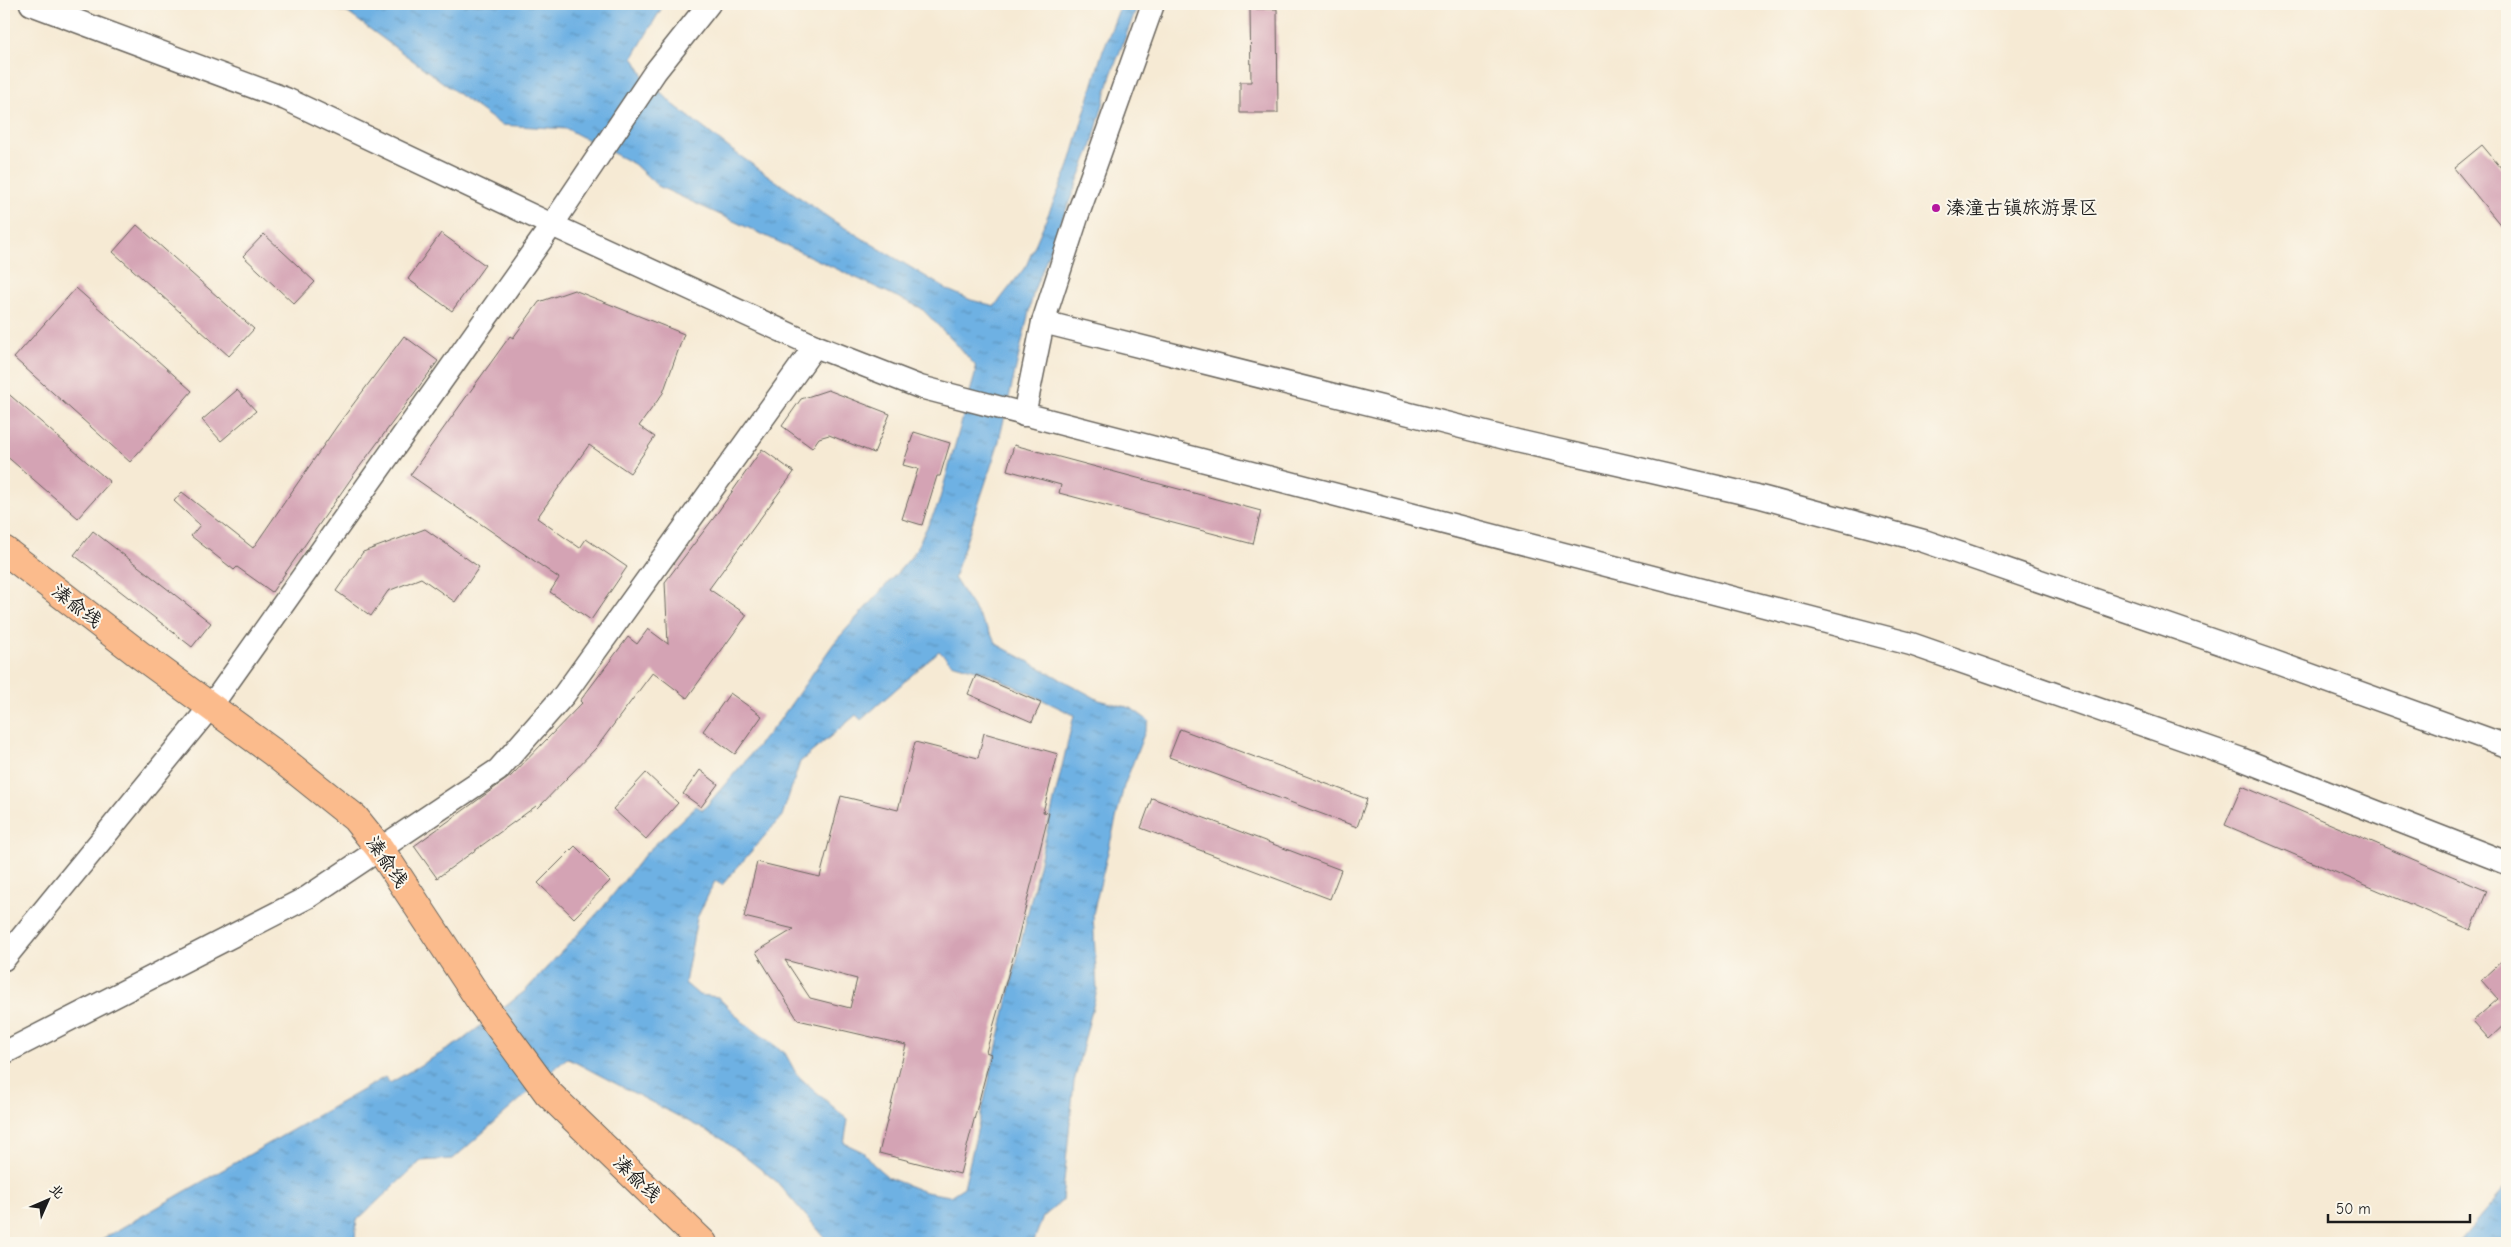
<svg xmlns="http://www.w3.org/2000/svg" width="2511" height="1247" font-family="'Comic Neue','LXGW WenKai TC',sans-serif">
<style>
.water{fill:url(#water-ripples);stroke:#456680;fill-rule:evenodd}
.building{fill:#d4a3b4;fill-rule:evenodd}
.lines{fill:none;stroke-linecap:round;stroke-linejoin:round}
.minor-casing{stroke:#68645c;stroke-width:25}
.major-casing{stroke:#68645c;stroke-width:30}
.minor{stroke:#fff;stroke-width:22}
.major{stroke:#fbbb8c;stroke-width:28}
.poi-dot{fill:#b5179e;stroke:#fbf7ec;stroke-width:2}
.labels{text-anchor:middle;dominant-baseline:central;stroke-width:4;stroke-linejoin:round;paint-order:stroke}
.poi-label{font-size:19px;fill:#1c1c1c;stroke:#fbf7ec;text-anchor:start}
.street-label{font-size:19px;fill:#1c1c1c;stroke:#fbf7ec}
</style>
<defs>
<pattern id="water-ripples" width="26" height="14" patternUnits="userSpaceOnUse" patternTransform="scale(1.25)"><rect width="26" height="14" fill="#6eb1e3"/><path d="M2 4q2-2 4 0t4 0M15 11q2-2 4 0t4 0" fill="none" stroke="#5a8fb7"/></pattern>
</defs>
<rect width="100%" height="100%" fill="#fbf7ec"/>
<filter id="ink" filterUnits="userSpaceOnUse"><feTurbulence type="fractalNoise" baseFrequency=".02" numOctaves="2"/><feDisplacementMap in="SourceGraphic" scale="10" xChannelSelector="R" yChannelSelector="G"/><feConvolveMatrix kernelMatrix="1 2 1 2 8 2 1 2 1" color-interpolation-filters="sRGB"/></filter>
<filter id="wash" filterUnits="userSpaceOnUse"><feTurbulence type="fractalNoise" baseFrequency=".0096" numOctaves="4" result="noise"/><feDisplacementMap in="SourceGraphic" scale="20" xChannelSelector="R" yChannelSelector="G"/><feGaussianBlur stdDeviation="1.12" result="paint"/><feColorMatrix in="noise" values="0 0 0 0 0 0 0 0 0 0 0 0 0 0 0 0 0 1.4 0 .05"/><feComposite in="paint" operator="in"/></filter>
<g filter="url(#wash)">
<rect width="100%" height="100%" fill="#f6ead4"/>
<g class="water">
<path d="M314 4H664L633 57 644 76 674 105 733 151 832 220 948 290 971 300 995 306 1026 266 1069 166 1101 56 1121 4H1138L1111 75 1091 148 1034 290 998 445 954 578 998 645 1099 700 1131 708 1149 721 1124 786 1093 914 1097 990 1074 1082 1062 1201 1043 1217 1033 1243H832L825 1238 776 1181 722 1139 567 1058 453 1159 421 1161 357 1220 355 1238 349 1243H95L385 1077 390 1083 460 1042 525 991 604 906 646 853 696 806 703 810 779 721 834 643 913 555 938 505 976 371 975 365 957 345 921 308 658 186 634 164 567 129 501 125 348 13ZM939 651 951 663 987 673 1074 715 964 1187 950 1196 925 1192 889 1178 873 1164 863 1152 844 1143 848 1120 797 1075 785 1053 743 1022 718 997 699 995 685 983 697 918 715 881 722 885 782 816 800 762 856 715 861 720Z"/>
<path d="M2507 1186V1243H2459L2461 1240Z"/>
</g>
<g id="blocks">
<g class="building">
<path d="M1250 9H1277L1278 113H1240V82H1251Z"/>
<path d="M2482 145 2507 175V233L2454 168Z"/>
<path d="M137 225 254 329 229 356 113 252Z"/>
<path d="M441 233 485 265 452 311 408 279Z"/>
<path d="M264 234 315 282 294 304 243 256Z"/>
<path d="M76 288 192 391 130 462 14 358Z"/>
<path d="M574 290 684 334 663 393 639 426 655 437 630 473 589 445 537 518 580 548 586 539 627 567 591 620 550 592 559 578 410 475 510 336 513 338 539 302Z"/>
<path d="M404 336 438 361 355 473 272 592 237 567 234 570 191 536 200 525 174 501 182 492 253 548 337 426Z"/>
<path d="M4 390 110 482 78 518 4 454Z"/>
<path d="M237 390 256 411 221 441 202 420Z"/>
<path d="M828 390 890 414 874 453 829 435 819 438 812 448 782 426 801 399Z"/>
<path d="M914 432 950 443 940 476H937L922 525 902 519 918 469 903 465Z"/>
<path d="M1014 445 1261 511 1253 544 1059 493 1061 485 1007 470Z"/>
<path d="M762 449 794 472 709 589 747 615 687 698 653 672 596 748 538 808 536 806 437 878 414 846 511 776 582 703 580 701 628 637 637 644 648 629 668 644 665 582 713 519Z"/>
<path d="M425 529 479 567 455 602 421 578 388 591 371 616 336 591 363 552Z"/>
<path d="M93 531 211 623 192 647 74 555Z"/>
<path d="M976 675 1041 703 1032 722 968 694Z"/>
<path d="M730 693 762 716 735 754 703 731Z"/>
<path d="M1180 729 1367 799 1357 827 1169 757Z"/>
<path d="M984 733 1058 754 1043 812 1049 813 1014 954 986 1052 991 1054 960 1174 879 1153 906 1045 798 1020 756 952 794 929 744 917 757 862 820 877 841 796 898 810 915 742 978 758ZM785 960 857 979 850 1008 810 998Z"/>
<path d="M700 770 718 784 701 807 683 794Z"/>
<path d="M646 773 678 803 646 839 613 809Z"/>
<path d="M2242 786 2487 891 2471 930 2225 825Z"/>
<path d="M1152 798 1341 870 1330 899 1141 828Z"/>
<path d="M575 846 610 881 574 918 538 883Z"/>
<path d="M2507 956V1022L2489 1039 2473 1021 2498 999 2481 980Z"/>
</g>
</g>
</g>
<g filter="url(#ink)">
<use href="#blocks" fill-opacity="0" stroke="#68645c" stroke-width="1"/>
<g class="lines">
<g class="minor-casing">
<g id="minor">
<path d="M31 4 286 99 552 225 815 346 920 387 1911 644 2241 759 2507 863"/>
<path d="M1043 322 1517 441 1757 496 1924 541 2269 660 2507 746"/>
<path d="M1024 415 1043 322 1078 214 1153 4"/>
<path d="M4 959 211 706 552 225 655 72 709 4"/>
<path d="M4 1053 308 897 498 770 564 695 815 346"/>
</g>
</g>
<g class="major-casing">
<path id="major" d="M4 550 140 655 274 753 355 818 380 849 481 1002 548 1093 703 1243"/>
</g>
<use href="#minor" class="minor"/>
<use href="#major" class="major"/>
</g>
</g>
<circle class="poi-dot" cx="1936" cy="208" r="5"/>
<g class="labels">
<g class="poi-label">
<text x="1946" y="208">溱潼古镇旅游景区</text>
</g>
<g class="street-label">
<text transform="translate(77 606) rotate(38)">溱俞线</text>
<text transform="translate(387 862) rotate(55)">溱俞线</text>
<text transform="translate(637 1179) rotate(44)">溱俞线</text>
</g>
</g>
<rect width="2511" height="1247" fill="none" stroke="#fbf7ec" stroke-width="20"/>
<g transform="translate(48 1200) rotate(45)" stroke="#fbf7ec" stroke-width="4" paint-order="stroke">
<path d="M0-4L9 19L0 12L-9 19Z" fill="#1c1c1c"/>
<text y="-8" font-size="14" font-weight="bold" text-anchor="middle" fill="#1c1c1c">北</text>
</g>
<path d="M2328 1214v8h142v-8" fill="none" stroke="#1c1c1c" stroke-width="2.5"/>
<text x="2336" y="1214" font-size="15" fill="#1c1c1c" stroke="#fbf7ec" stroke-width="4" paint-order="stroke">50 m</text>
</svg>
